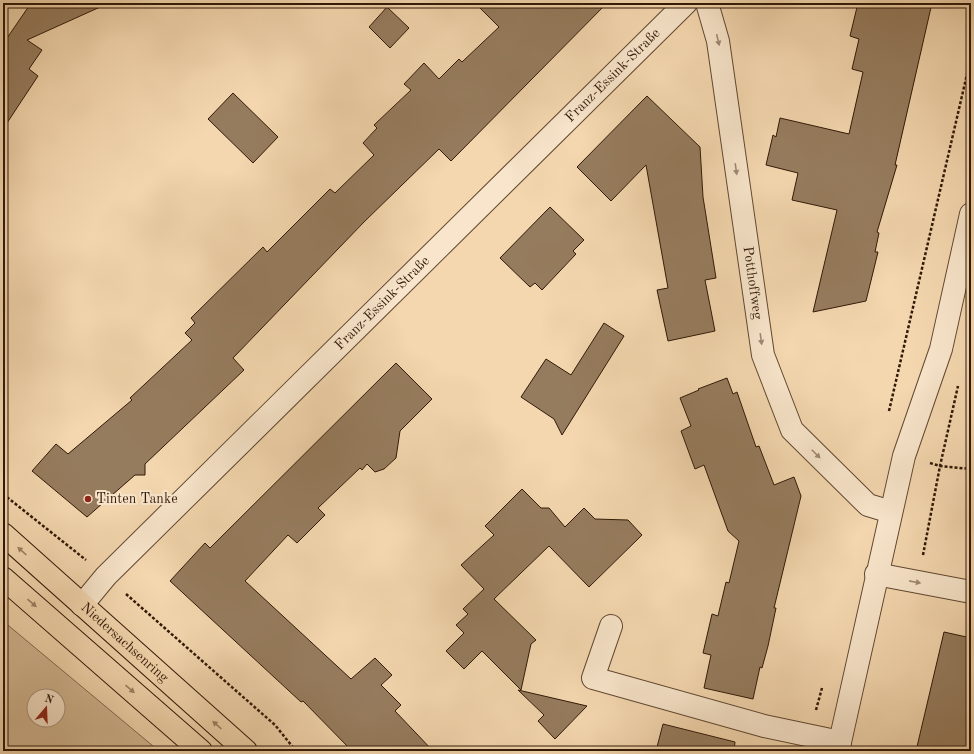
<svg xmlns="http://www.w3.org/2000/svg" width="974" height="754" font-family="'Old Standard TT',serif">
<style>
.green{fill:#d3b792;stroke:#82684c;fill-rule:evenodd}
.building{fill:#967c5e;stroke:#301907}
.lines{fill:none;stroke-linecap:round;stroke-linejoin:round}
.minor-casing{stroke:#614831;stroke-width:24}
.major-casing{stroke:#301907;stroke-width:24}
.path{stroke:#301907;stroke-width:2.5;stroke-dasharray:3 2;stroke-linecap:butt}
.minor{stroke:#f8e5cb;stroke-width:22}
.major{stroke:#f4d7af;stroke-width:22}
.oneway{fill:#9e8973}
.oneway2{fill:#9c8263}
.poi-dot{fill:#8f2418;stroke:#f8e5cb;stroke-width:1.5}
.labels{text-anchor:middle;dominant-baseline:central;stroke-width:4;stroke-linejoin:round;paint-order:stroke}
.street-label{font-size:14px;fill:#301907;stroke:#f8e5cb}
.poi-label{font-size:14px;fill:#301907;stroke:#f8e5cb;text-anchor:start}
</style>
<rect width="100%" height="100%" fill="#f4d7af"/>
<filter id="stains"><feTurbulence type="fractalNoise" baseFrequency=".005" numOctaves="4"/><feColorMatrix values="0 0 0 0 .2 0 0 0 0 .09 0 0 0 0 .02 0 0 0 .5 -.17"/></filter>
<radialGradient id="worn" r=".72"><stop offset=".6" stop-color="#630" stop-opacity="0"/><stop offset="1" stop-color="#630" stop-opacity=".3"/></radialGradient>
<path class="green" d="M3 621 159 751H3ZM34 696H58V720H34Z"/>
<g class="building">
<path d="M31 3H109L27 40 42 50 29 69 38 76 3 129V44Z"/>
<path d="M475 3H607L451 161 439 149 364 222 233 358 244 370 145 464V475H135L87 517 32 471 56 444 68 454 132 400 130 398 192 340 185 333 195 323 191 318 263 247 267 252 330 189 335 193 374 155 363 143 377 128 374 125 411 90 404 84 424 63 439 79 459 59 462 62 499 27Z"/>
<path d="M858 3H932L895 165H897L877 232 879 233 875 252H878L866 301 813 312 837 210 792 200 798 173 766 165 773 135 776 137 780 118 849 134 863 72 852 69 859 39 850 36Z"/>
<path d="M387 7 409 28 390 48 369 27Z"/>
<path d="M233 93 278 137 253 163 208 119Z"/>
<path d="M647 96 700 147 703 197 716 278 705 280 715 331 668 341 657 290 668 288 646 165 611 201 577 167Z"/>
<path d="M550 207 584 240 573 251 576 254 542 290 535 283 530 287 500 258Z"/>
<path d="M604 323 624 336 562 435 554 419 521 397 546 359 571 375Z"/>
<path d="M396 363 432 399 400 431 396 458 384 469 375 472 367 464 362 470 360 468 318 508 325 515 297 543 288 535 245 581 351 679 375 658 392 675 381 685 401 705 395 711 433 751H352L303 701 301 702 170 581 205 543 210 548Z"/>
<path d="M727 378 733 394 737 392 756 447 759 446 774 485 794 477 801 496 774 608H776L768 646 762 668 760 667 753 699 704 688 711 655 703 653 712 614 718 616 726 582 729 583 739 541 728 531 704 465 695 469 681 431 691 426 680 398 699 390 698 389Z"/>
<path d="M522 489 541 508H549L565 527 584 508 595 519 628 520 642 535 589 587 549 546 494 599 536 640 531 644 521 690 482 651 464 669 446 651 464 633 456 625 468 614 463 609 484 589 461 565 494 535 485 526Z"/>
<path d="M944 632 971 638V751H916Z"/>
<path d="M518 690 587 706 555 739 538 721 544 715Z"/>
<path d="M663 724 735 742 734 751H656Z"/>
</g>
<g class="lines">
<g class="minor-casing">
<g id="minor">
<path id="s1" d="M707 3 718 41 763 355 792 430 868 505 891 512"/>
<path d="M876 574 971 592"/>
<path id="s2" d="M82 605 106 576 686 3"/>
<path d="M611 626 593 678 764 726 840 742"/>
<path d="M838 751 904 456 941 349 971 214"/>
</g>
</g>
<g class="major-casing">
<g id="major">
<path id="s3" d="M3 534 246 751"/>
<path d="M3 578 201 751"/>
</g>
</g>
<g class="path">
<path d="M889 411 971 57"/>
<path d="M930 463 940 466 971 469"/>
<path d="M3 494 86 560"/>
<path d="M923 555 940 466 958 386"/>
<path d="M126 594 275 725 296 751"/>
<path d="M816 710 822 688"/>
</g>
<use href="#minor" class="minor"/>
<use href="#major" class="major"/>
</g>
<defs><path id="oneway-solid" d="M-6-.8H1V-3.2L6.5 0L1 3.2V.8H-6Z"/></defs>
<g class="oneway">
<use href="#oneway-solid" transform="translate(718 40) rotate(77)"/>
<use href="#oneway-solid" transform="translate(736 169) rotate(82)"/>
<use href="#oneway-solid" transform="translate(761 339) rotate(82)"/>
<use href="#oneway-solid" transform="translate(816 454) rotate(45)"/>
<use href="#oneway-solid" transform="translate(915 582) rotate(11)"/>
</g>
<g class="oneway2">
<use href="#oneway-solid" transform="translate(22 551) rotate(-138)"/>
<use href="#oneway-solid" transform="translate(32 603) rotate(41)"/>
<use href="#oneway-solid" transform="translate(130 689) rotate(41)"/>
<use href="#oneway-solid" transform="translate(217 725) rotate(-138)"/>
</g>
<circle class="poi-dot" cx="88" cy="499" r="4"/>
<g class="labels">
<g class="street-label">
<text stroke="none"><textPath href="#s2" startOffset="750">Franz-Essink-Straße</textPath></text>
<text stroke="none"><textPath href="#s1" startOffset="284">Potthoffweg</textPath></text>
<text stroke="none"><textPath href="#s2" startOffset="426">Franz-Essink-Straße</textPath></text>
<text stroke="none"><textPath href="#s3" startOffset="163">Niedersachsenring</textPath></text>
</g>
<g class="poi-label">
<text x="96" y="499">Tinten Tanke</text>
</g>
</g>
<rect width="974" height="754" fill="none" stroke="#f4d7af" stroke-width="16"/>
<rect x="4" y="4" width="966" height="746" fill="none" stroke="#301907" stroke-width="2"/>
<rect x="8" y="8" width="958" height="738" fill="none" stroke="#301907"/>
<g transform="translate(46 708) rotate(19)"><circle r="19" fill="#f8e5cb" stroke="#a8937d"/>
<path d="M0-3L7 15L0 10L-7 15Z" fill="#8f2418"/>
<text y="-6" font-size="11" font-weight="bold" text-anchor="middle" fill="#301907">N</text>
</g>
<rect width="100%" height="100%" filter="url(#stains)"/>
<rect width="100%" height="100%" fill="url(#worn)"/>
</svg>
